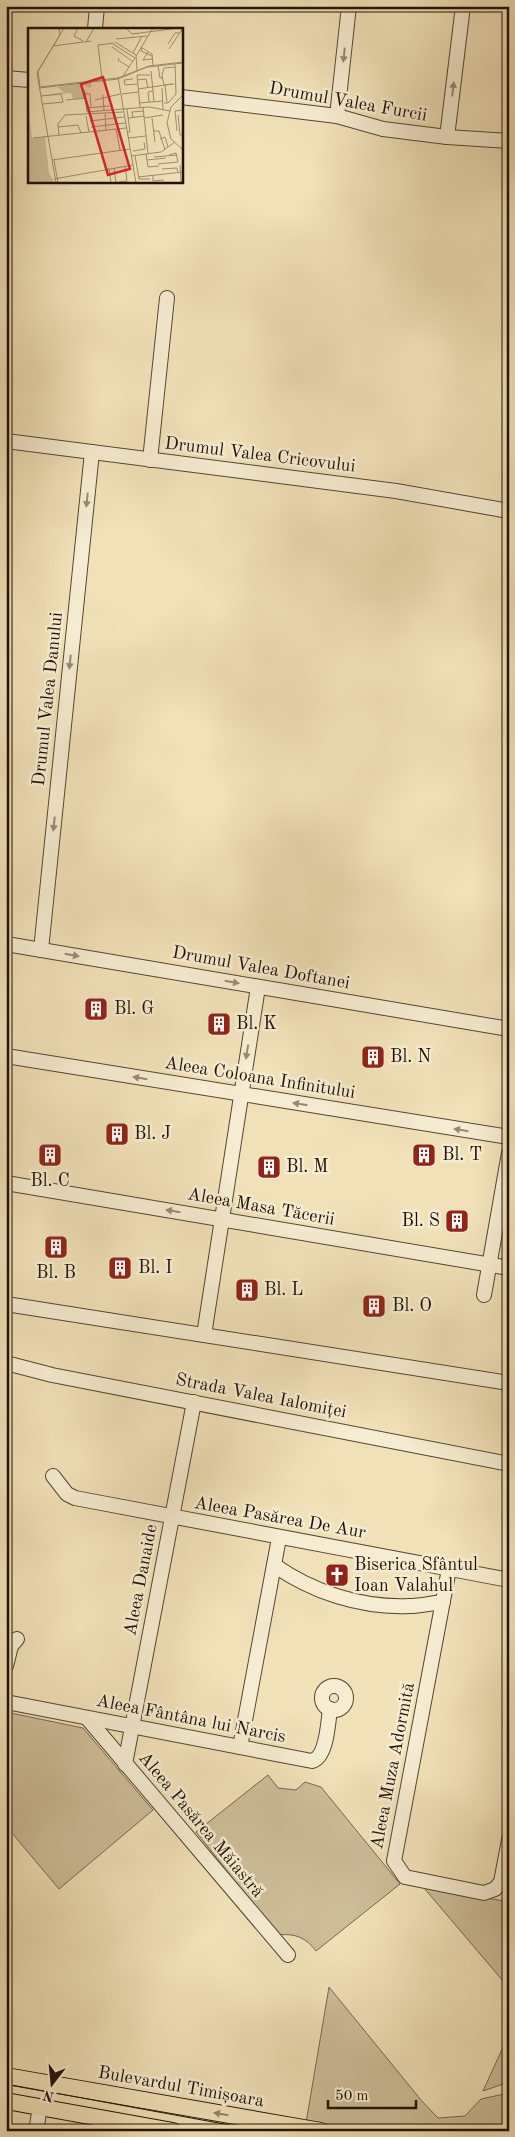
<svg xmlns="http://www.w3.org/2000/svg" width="515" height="2137" font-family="'Old Standard TT',serif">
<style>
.green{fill:#cdbe9a;stroke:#766850}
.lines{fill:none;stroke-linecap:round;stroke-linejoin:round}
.minor-casing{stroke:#544632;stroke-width:16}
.major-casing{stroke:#201305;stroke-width:18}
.minor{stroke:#f6ecd1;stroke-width:14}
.major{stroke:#f1e1b8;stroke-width:16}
.tram{stroke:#201305;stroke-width:1}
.oneway{fill:#968a75}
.oneway2{fill:#938467}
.labels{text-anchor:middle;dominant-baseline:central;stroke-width:5;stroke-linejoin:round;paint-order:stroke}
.street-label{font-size:18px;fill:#201305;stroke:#f6ecd1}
.poi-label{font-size:18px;fill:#201305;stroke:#f6ecd1;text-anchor:start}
.inset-road{fill:none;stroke:#9d8f70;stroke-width:1}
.view{fill:#d62828;fill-opacity:0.15;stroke:#d62828;stroke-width:2.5}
.inset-edge{fill:none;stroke:#201305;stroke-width:2.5}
</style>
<rect width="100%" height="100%" fill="#f1e1b8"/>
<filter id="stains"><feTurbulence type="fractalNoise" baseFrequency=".004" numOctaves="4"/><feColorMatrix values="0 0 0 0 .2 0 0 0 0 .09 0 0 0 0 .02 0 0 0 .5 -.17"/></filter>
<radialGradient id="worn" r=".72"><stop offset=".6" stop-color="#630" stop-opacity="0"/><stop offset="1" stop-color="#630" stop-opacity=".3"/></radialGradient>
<g class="green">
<path d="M6 1712 83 1728 153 1810 59 1889 6 1826Z"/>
<path d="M268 1775 278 1788 296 1790 305 1782 321 1787 400 1884 316 1951C306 1938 296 1933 278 1935L196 1832Z"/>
<path d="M509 1881V1988L424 1888 505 1901Z"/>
<path d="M329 1987 421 2100 438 2118 465 2116 481 2099 509 2093V2131H356L306 2123Z"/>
<path d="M509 2034V2082L483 2091Z"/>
</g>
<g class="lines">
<g class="minor-casing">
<g id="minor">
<path d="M95 29 97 6"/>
<path d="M6 78 29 80"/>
<path d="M181 97 337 116 383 129 447 137 509 141"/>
<path d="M337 116 349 6"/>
<path d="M447 137 463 6"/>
<path d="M6 441 396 491 509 511"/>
<path d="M150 460 167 298"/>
<path d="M6 944 509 1029"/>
<path d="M41 950 92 452"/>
<path d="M6 1056 509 1137"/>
<path d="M6 1183 509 1268"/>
<path d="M484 1295 509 1153"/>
<path d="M6 1304 509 1383"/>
<path d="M204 1335 258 987"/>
<path d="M6 1363 52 1375 509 1464"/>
<path d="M53 1476 67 1494 75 1498 509 1580"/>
<path d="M274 1565C312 1592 361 1608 409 1606 420 1606 432 1603 443 1602"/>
<path d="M449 1569 394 1861 405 1877 484 1893 495 1889 501 1882 509 1840"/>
<path d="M6 1666 11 1646 17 1639"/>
<circle cx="334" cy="1698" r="12"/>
<path d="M6 1702 312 1761C327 1757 328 1723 330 1709"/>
<path d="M87 1718 288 1955"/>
<path d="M240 1747 279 1538"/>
<path d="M125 1764 194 1402"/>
<path d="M36 2131 40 2107"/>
</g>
</g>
<g class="major-casing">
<g id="major">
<path d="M6 2076 321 2131"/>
<path d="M6 2101 173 2131"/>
</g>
</g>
<use href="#minor" class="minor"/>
<use href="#major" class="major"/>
<path class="tram" d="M6 2084 262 2131"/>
</g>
<defs><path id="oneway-solid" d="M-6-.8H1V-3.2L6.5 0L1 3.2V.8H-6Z" transform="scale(1.25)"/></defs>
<g class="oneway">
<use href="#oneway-solid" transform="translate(344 55) rotate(96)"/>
<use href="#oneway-solid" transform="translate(453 89) rotate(-83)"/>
<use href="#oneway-solid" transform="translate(87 500) rotate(96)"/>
<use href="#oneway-solid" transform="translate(70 662) rotate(96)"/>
<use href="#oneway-solid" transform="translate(54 824) rotate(96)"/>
<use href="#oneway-solid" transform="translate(72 955) rotate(10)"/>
<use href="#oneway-solid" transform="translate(232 982) rotate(10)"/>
<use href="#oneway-solid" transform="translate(247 1052) rotate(99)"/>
<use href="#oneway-solid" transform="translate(140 1078) rotate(-171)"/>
<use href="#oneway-solid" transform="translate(300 1104) rotate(-171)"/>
<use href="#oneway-solid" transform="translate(461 1130) rotate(-171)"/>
<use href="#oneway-solid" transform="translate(173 1211) rotate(-171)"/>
</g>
<use class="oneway2" href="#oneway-solid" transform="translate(221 2114) rotate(-170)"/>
<defs>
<g id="building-square" transform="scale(1.25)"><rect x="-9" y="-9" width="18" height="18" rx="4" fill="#8f2418" stroke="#f6ecd1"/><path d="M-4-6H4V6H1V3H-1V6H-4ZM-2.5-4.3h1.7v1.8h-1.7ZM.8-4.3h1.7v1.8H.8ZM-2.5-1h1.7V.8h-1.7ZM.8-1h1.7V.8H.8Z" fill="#fff"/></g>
<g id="church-square" transform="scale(1.25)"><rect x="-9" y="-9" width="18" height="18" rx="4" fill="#8f2418" stroke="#f6ecd1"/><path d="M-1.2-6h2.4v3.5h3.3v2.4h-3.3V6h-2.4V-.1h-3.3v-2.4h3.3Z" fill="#fff"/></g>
</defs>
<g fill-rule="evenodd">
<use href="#building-square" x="96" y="1009"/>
<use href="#building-square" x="219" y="1024"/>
<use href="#building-square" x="373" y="1057"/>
<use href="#building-square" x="117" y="1134"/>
<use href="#building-square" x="50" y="1155"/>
<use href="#building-square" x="424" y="1155"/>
<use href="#building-square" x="269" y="1167"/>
<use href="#building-square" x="457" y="1221"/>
<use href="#building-square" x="56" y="1247"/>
<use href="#building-square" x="120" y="1268"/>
<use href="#building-square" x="247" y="1290"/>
<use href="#building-square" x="374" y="1306"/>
<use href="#church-square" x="337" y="1575"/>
</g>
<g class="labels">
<g class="street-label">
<text transform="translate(348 102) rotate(10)">Drumul Valea Furcii</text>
<text transform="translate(260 455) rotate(7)">Drumul Valea Cricovului</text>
<text transform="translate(48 699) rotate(-84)">Drumul Valea Danului</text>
<text transform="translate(261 968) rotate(10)">Drumul Valea Doftanei</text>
<text transform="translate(260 1078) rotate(9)">Aleea Coloana Infinitului</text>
<text transform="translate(261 1207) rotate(10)">Aleea Masa Tăcerii</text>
<text transform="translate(261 1396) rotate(11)">Strada Valea Ialomiței</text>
<text transform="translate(280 1518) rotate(10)">Aleea Pasărea De Aur</text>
<text transform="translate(141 1580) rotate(-79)">Aleea Danaide</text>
<text transform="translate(191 1719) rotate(11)">Aleea Fântâna lui Narcis</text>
<text transform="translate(393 1766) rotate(-79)">Aleea Muza Adormită</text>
<text transform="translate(201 1825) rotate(50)">Aleea Pasărea Măiastră</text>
<text transform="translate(181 2087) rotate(10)">Bulevardul Timișoara</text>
</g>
<g class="poi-label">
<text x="114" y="1009">Bl. G</text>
<text x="236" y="1024">Bl. K</text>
<text x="390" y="1057">Bl. N</text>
<text x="134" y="1134">Bl. J</text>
<text x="442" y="1155">Bl. T</text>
<text x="286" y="1167">Bl. M</text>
<text x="50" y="1181" text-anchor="middle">Bl. C</text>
<text x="440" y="1221" text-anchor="end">Bl. S</text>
<text x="138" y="1268">Bl. I</text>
<text x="56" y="1273" text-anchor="middle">Bl. B</text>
<text x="264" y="1290">Bl. L</text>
<text x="392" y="1306">Bl. O</text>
<text x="354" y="1565">Biserica Sfântul<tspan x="354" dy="21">Ioan Valahul</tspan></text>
</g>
</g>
<g transform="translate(28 28)">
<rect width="155" height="155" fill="#f1e1b8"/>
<path d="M63 54V60L55 57V61L60 65 57 66V70L45 71 43 65 14 68 36 64 29 59ZM0 71 4 110 17 109 21 145 27 155H0Z" fill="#cdbe9a"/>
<path class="inset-road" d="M31 0 32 7 10 43 12 59 90 50 121 38 155 34M50 0 46 8 55 13M98 0 104 6 151 0M88 11 119 8M58 14 66 0M87 14 108 27M85 16 107 30 95 48M140 16 147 5H152M25 18 63 13M84 19 104 33M113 19 124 26 125 37M114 20 113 23 124 28M141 21 155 0M120 24 115 32 124 31M105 25 114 8M91 30 90 32 101 39M130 38 132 50H135M109 43 108 28 125 0M123 43 126 74M90 49 108 155M74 51 70 17 86 15M105 51 96 52 97 57 109 56M109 52 118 51 120 60M146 56 136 57 134 47 136 40 147 39M137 58 139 74M11 60 90 51 119 39 155 35M134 60 135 82M110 61 144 56M57 66 59 84 95 81M57 66H62L63 79M94 66 110 64M75 67 76 83M155 67 143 79 139 95 143 111 155 122M13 68 33 66 35 74 15 76M38 72 58 70M67 72 92 66M121 74 120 64 125 63M111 75 135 73M136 75H140L148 66 147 36M112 79 109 47H122M115 79 120 126M58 80 81 78M95 81 121 79 142 83M99 81 102 104H99M77 86 78 102M150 87 152 107H155M58 88 61 104M100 90 116 88M105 90 104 84 115 83M116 90 135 87M124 90 127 114M62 93 96 89M30 99 50 97 53 105M63 99 97 95M88 101 92 122M125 103H131L137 122M149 103 147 83 155 82M31 107 30 96 37 87 95 84M5 110 98 100M100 110 118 108M132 111 137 109 140 119M105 123 117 121 116 114M118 126 120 139 131 138M141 127 148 125 150 134M103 128 133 124 147 114M107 128 111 151H122M126 129 149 127M24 132 102 121M26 132 30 155M119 132 138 130M130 136 150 134M152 137 153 154M81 140 83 155M86 140 88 155M134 141 149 140 150 145M125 147V153L136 152M110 149 155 144M26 151 105 137M91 154 99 153 97 138M28 155 9 45 36 0"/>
<path class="view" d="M75 49 102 141 80 147 53 56Z"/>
<rect width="155" height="155" class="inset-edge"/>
</g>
<rect width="515" height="2137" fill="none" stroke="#f1e1b8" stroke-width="25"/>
<rect x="8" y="8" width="500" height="2122" fill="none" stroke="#201305" stroke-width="2.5"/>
<rect x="12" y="12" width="490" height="2112" fill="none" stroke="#201305"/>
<g transform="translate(52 2084) rotate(196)" stroke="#f6ecd1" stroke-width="4" paint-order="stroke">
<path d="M0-4L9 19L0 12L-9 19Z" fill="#201305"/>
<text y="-8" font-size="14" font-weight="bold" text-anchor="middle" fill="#201305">N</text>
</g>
<path d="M328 2100v8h88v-8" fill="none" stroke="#201305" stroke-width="2.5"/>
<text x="335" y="2100" font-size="15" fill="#201305" stroke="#f6ecd1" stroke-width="4" paint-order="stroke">50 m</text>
<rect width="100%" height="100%" filter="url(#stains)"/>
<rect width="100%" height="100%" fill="url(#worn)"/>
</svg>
